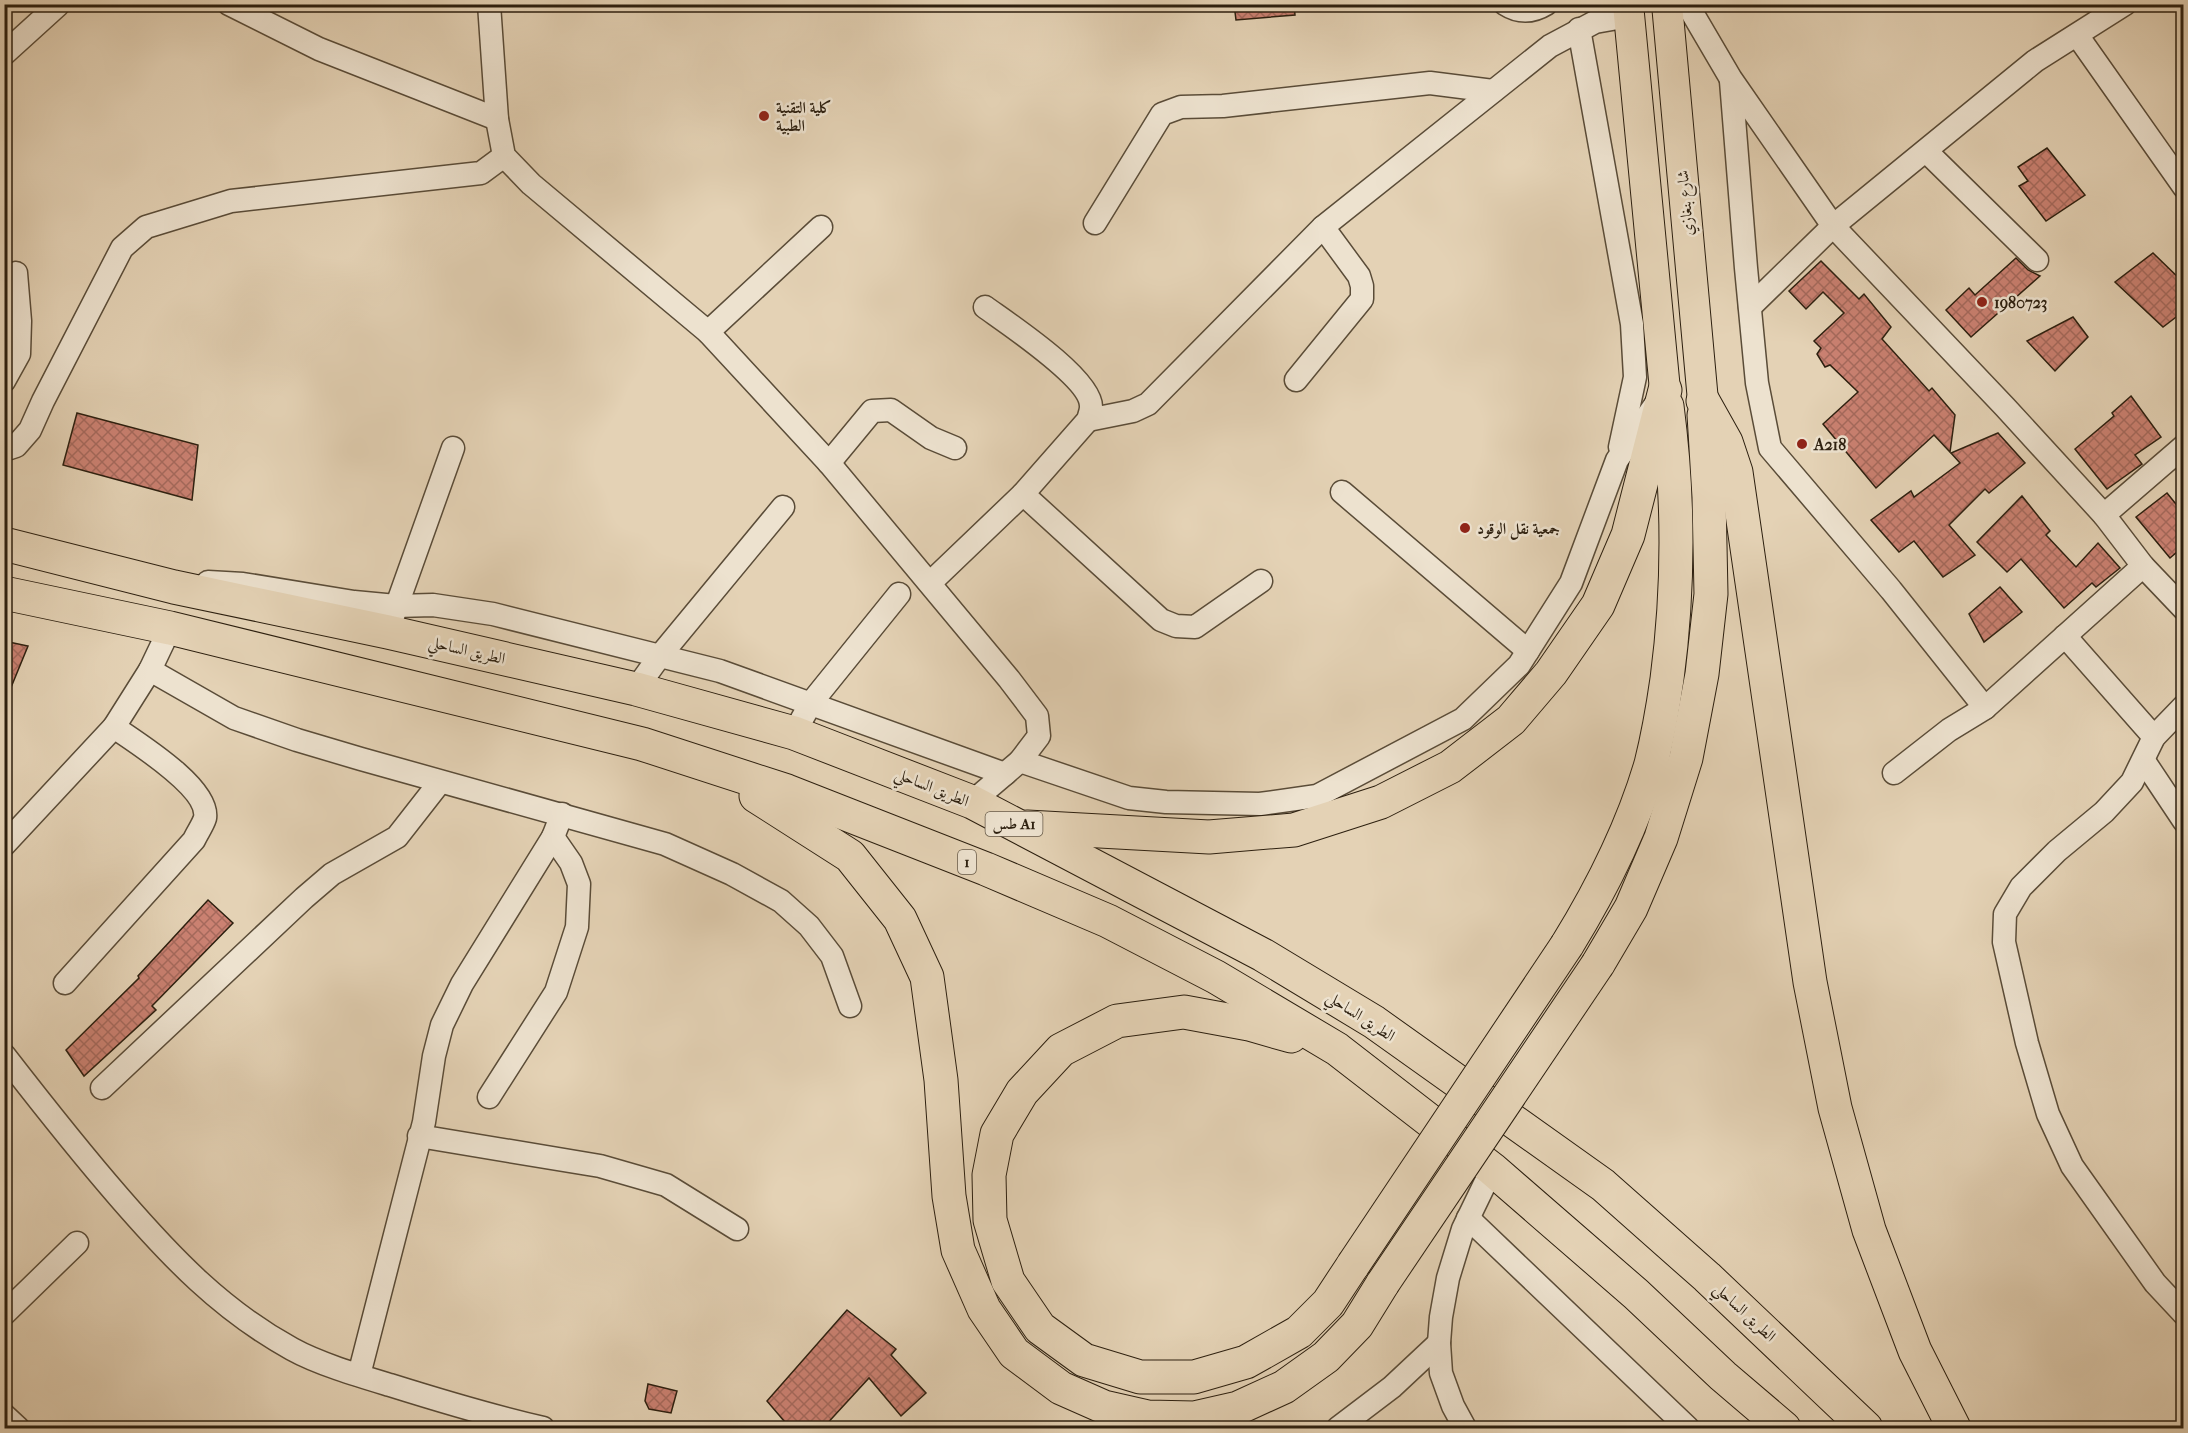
<svg xmlns="http://www.w3.org/2000/svg" width="2188" height="1433" font-family="'IM FELL French Canon',Amiri,serif">
<style>
.building{fill:url(#building-cross-hatch);stroke:#2c1f0f;stroke-width:1.5}
.lines{fill:none;stroke-linecap:round;stroke-linejoin:round}
.minor-casing{stroke:#5a4c38;stroke-width:25}
.major-casing{stroke:#2c1f0f;stroke-width:32}
.highway-casing{stroke:#2c1f0f;stroke-width:35}
.minor{stroke:#ede2cf;stroke-width:22}
.major{stroke:#e4d2b5;stroke-width:30}
.highway{stroke:#e4d2b5;stroke-width:33}
.highway-bridge-casing{stroke:#2c1f0f;stroke-width:35;stroke-linecap:butt}
.highway-bridge{stroke:#e4d2b5;stroke-width:33}
.poi-dot{fill:#8f2418;stroke:#ede2cf;stroke-width:2}
.labels{text-anchor:middle;dominant-baseline:central;stroke-width:5;stroke-linejoin:round;paint-order:stroke}
.shield{fill:#ede2cf;stroke:#665a49;stroke-width:1.5}
.shield-label{font-size:15px;font-weight:bold;fill:#2c1f0f}
.poi-label{font-size:16px;font-weight:bold;fill:#2c1f0f;stroke:#ede2cf;text-anchor:start}
.street-label{font-size:16px;fill:#2c1f0f;stroke:#ede2cf}
</style>
<defs>
<pattern id="building-cross-hatch" width="8" height="8" patternUnits="userSpaceOnUse" patternTransform="scale(1.5)"><rect width="8" height="8" fill="#cb8172"/><path d="M0 0l8 8M0 8l8-8" fill="none" stroke="#a5695c"/></pattern>
</defs>
<rect width="100%" height="100%" fill="#e4d2b5"/>
<filter id="stains"><feTurbulence type="fractalNoise" baseFrequency=".00333" numOctaves="4"/><feColorMatrix values="0 0 0 0 .2 0 0 0 0 .09 0 0 0 0 .02 0 0 0 .5 -.17"/></filter>
<radialGradient id="worn" r=".72"><stop offset=".6" stop-color="#630" stop-opacity="0"/><stop offset="1" stop-color="#630" stop-opacity=".3"/></radialGradient>
<g class="building">
<path d="M1234 4H1294L1295 15 1236 20Z"/>
<path d="M2047 148 2085 195 2046 221 2019 186 2028 181 2018 167Z"/>
<path d="M2153 253 2184 283V311L2163 327 2115 282Z"/>
<path d="M2016 258 2028 270 2040 276 1971 337 1946 310 1969 288 1975 295Z"/>
<path d="M1821 261 1859 299 1864 294 1891 327 1882 339 1929 391 1932 388 1955 415 1950 452 1934 435 1876 488 1823 424 1858 392 1830 365 1825 367 1817 354 1821 348 1814 341 1844 313 1823 292 1806 309 1789 291Z"/>
<path d="M2073 317 2088 337 2055 371 2027 341Z"/>
<path d="M2131 396 2161 437 2135 455 2142 464 2107 489 2075 449 2114 416 2112 413Z"/>
<path d="M77 413 198 445 192 500 63 465Z"/>
<path d="M1998 433 2025 463 1989 493 1985 489 1949 525 1975 555 1943 577 1914 541 1899 552 1871 520 1911 491 1914 497 1960 463 1951 453Z"/>
<path d="M2167 493 2184 514V546L2170 558 2136 517Z"/>
<path d="M2022 496 2050 531 2046 535 2076 567 2098 543 2120 568 2096 587 2092 583 2064 608 2021 559 2007 572 1977 542Z"/>
<path d="M2000 587 2022 612 1984 642 1969 614Z"/>
<path d="M4 641 28 646 5 702H4Z"/>
<path d="M208 900 233 923 152 1006 156 1010 84 1076 66 1050 139 978 138 976Z"/>
<path d="M847 1310 896 1349 891 1355 926 1393 901 1416 869 1378 823 1428H790L767 1401Z"/>
<path d="M648 1384 677 1391 671 1413 649 1409 645 1401Z"/>
</g>
<g class="lines">
<g class="minor-casing">
<g id="minor">
<path d="M229 4 319 49 497 119"/>
<path d="M489 4 497 119 504 156 531 184 708 332 829 463 1009 679 1037 716 1039 736 1020 761 972 802"/>
<path d="M1505 4C1519 13 1533 12 1546 4"/>
<path d="M1687 4 1731 79 1833 226 2005 407 2104 515 2143 566 2184 609"/>
<path d="M1579 29 1632 324 1635 377 1620 447"/>
<path d="M2077 35 2184 187"/>
<path d="M4 54 58 5"/>
<path d="M1731 81 1746 268 1757 383 1770 448 1891 590 1985 708"/>
<path d="M1926 151 2037 260"/>
<path d="M1095 223 1162 114 1181 107 1223 106 1430 83 1493 91"/>
<path d="M1750 307 1833 226 2035 61 2125 4"/>
<path d="M708 332 821 227"/>
<path d="M1296 380 1362 299V286L1359 276 1323 227"/>
<path d="M4 381 19 354 20 321 16 273"/>
<path d="M1088 420 1133 411 1148 404 1323 227 1550 46 1595 22 1629 16"/>
<path d="M4 450 16 446 30 430 43 401 122 248 146 227 231 201 481 173 504 156"/>
<path d="M829 463 872 411 891 410 931 438 955 448"/>
<path d="M1342 492 1528 651"/>
<path d="M1023 494 1161 620 1176 626 1195 627 1261 581"/>
<path d="M2104 515 2184 446"/>
<path d="M208 582 243 584 354 602 396 606 433 605 493 614 720 671 1005 774"/>
<path d="M930 583 1023 494 1088 420C1089 416 1091 411 1091 407 1092 379 1007 323 985 307"/>
<path d="M392 619 453 448"/>
<path d="M2065 636 2154 737"/>
<path d="M150 670 234 718 297 740 361 759 665 844 732 874 781 901 809 926 832 956 850 1006"/>
<path d="M636 689 659 657 783 507"/>
<path d="M2184 706 2154 737 2132 782 2104 812 2057 851 2021 887 2005 914 2004 942 2027 1043 2048 1114 2072 1166 2155 1283 2184 1314"/>
<path d="M794 733 811 703 899 594"/>
<path d="M1020 761 1129 798 1166 802 1260 804 1317 796 1463 719 1519 665 1571 583 1617 460 1655 405"/>
<path d="M2144 761 2184 821"/>
<path d="M1894 773 1949 730 1985 708 2143 566"/>
<path d="M4 845 114 727 150 670 170 628"/>
<path d="M65 983 194 840C197 833 203 825 205 818 210 788 137 743 114 727"/>
<path d="M4 1055C42 1104 79 1151 119 1197 171 1257 221 1310 292 1349 319 1364 360 1376 390 1385 441 1401 491 1416 543 1428"/>
<path d="M102 1088 304 898 332 874 397 837 440 782"/>
<path d="M489 1097 556 992 577 927 579 884 571 863 553 837"/>
<path d="M419 1136 600 1166 666 1185 737 1229"/>
<path d="M1468 1218 1688 1428"/>
<path d="M4 1314 77 1243"/>
<path d="M359 1375 424 1122 434 1056 442 1025 462 984 553 837 562 814"/>
<path d="M4 1415 18 1428"/>
<path d="M1338 1428 1392 1387 1439 1343"/>
<path d="M1465 1428 1453 1406 1441 1373 1439 1343 1441 1317 1448 1278 1463 1229 1492 1169"/>
</g>
</g>
<g class="major-casing">
<g id="major">
<path d="M1628 4 1665 390"/>
<path d="M1667 4 1703 401"/>
</g>
</g>
<g class="highway-casing">
<g id="highway">
<path d="M1703 401 1726 442 1736 472 1810 982 1835 1108 1869 1230 1915 1351 1954 1428"/>
<path d="M4 544 174 587 388 632 636 689 794 733 972 802 1263 955 1374 1022 1603 1185 1707 1277 1866 1428"/>
<path d="M4 593 170 628 642 744 787 791 986 869 1108 921 1216 977 1337 1049 1492 1169 1636 1294 1723 1376 1784 1428"/>
<path d="M756 796 850 856 900 919 927 977 941 1080 949 1196 958 1250 984 1309 1014 1353 1061 1388 1104 1407 1148 1417 1194 1418 1238 1408 1284 1387 1326 1357 1357 1325 1383 1283"/>
<path d="M1027 827 1209 837 1294 830 1381 802 1450 767 1511 720 1551 673 1598 605 1628 535 1665 390"/>
<path d="M1567 945C1602 888 1632 829 1651 764 1658 736 1663 707 1667 679 1679 588 1679 497 1667 406"/>
<path d="M1598 964 1631 908 1661 838 1686 758 1702 674 1711 594 1709 497 1704 415"/>
<path d="M1291 1036 1249 1024 1184 1012 1117 1021 1061 1050 1022 1092 997 1134 989 1175 990 1220 1008 1281 1040 1328 1084 1360 1140 1377H1194L1246 1362 1299 1332 1328 1303 1353 1265"/>
</g>
</g>
<use href="#minor" class="minor"/>
<use href="#major" class="major"/>
<use href="#highway" class="highway"/>
<g class="highway-bridge-casing">
<g id="highway-bridge">
<path d="M1353 1265 1567 945"/>
<path d="M1383 1283 1598 964"/>
</g>
</g>
<use href="#highway-bridge" class="highway-bridge"/>
</g>
<g class="poi-dot">
<circle cx="764" cy="116" r="6"/>
<circle cx="1982" cy="302" r="6"/>
<circle cx="1802" cy="444" r="6"/>
<circle cx="1465" cy="528" r="6"/>
</g>
<g class="labels">
<g class="shield">
<rect x="985.5" y="812" width="57" height="24" rx="4.5"/>
<rect x="958" y="850" width="18" height="24" rx="4.5"/>
</g>
<g class="shield-label">
<text x="1014" y="824">طس A1</text>
<text x="967" y="862">1</text>
</g>
<g class="poi-label">
<text x="776" y="107">كلية التقنية<tspan x="776" dy="18">الطبية</tspan></text>
<text x="1994" y="302">1980723</text>
<text x="1814" y="444">A218</text>
<text x="1477" y="528">جمعية نقل الوقود</text>
</g>
<g class="street-label">
<text transform="translate(1685 203) rotate(-95)">شارع بنغازي</text>
<text transform="translate(467 650) rotate(13)">الطريق الساحلي</text>
<text transform="translate(932 787) rotate(22)">الطريق الساحلي</text>
<text transform="translate(1361 1016) rotate(33)">الطريق الساحلي</text>
<text transform="translate(1745 1312) rotate(43)">الطريق الساحلي</text>
</g>
</g>
<rect width="2188" height="1433" fill="none" stroke="#e4d2b5" stroke-width="24"/>
<rect x="6" y="6" width="2176" height="1421" fill="none" stroke="#2c1f0f" stroke-width="3"/>
<rect x="12" y="12" width="2164" height="1409" fill="none" stroke="#2c1f0f" stroke-width="1.5"/>
<rect width="100%" height="100%" filter="url(#stains)"/>
<rect width="100%" height="100%" fill="url(#worn)"/>
</svg>
